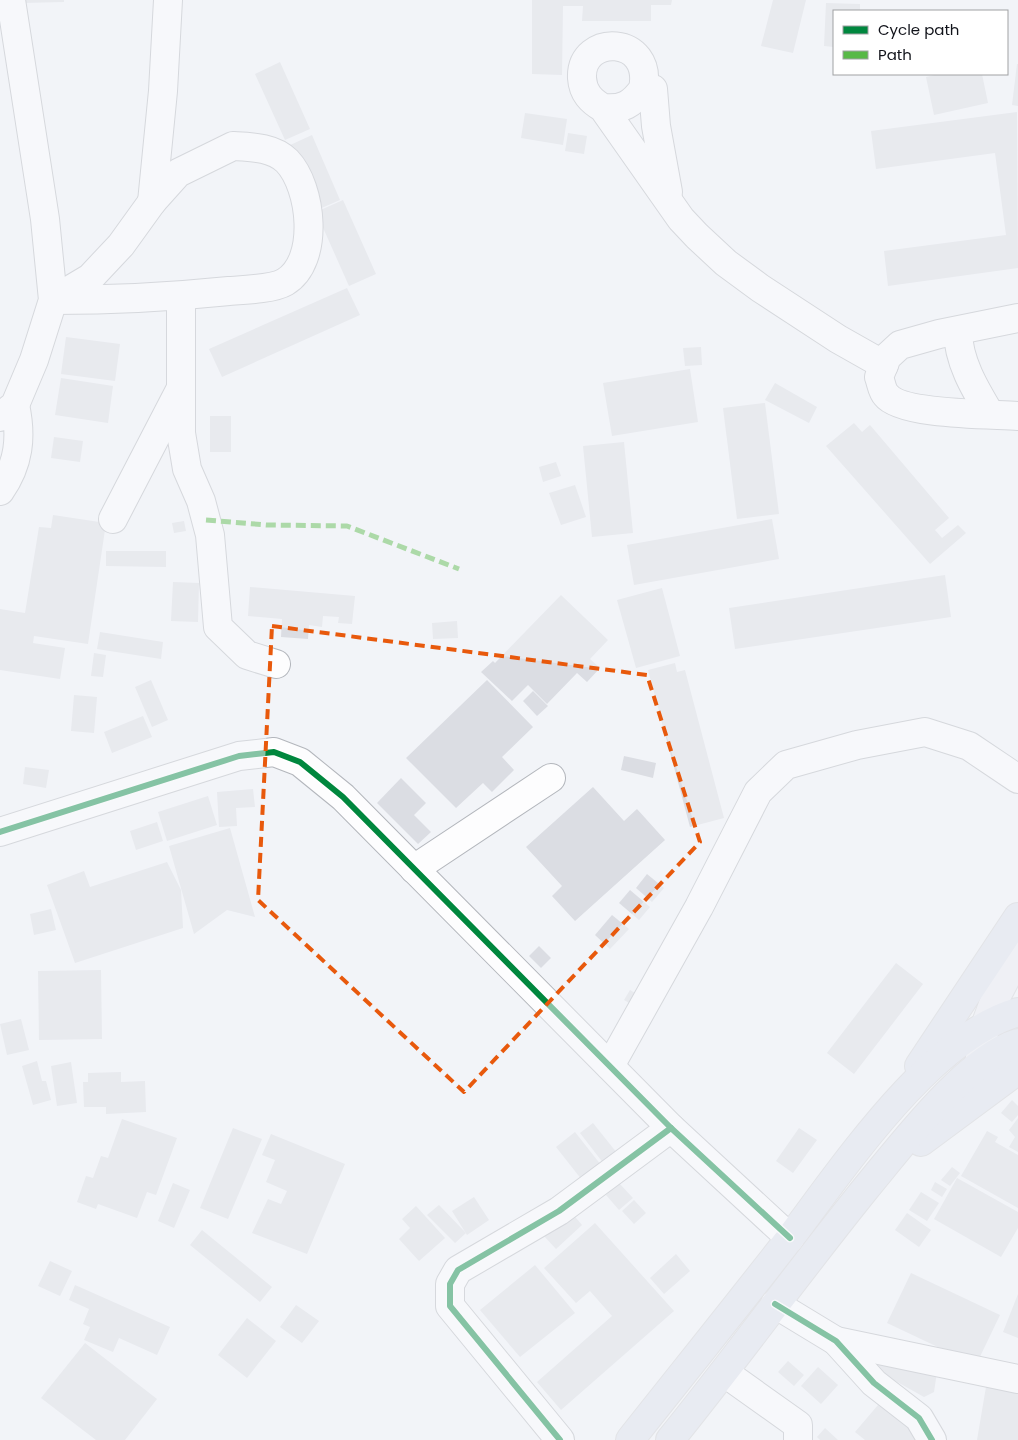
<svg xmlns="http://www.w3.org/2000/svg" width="1018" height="1440" font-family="Poppins,sans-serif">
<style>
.building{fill:#dbdde3}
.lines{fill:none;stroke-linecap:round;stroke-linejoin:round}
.minor-casing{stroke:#b3b6bc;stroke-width:30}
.major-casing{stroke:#cfd0d3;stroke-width:30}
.highway-casing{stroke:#cfd0d3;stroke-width:30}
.minor{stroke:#fdfdfe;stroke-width:28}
.major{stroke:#eaecf2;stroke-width:28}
.highway{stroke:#dcdfea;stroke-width:28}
.quiet{stroke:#58b947;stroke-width:5;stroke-dasharray:10 5;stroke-linecap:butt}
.cycleway-casing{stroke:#fff;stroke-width:9}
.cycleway{stroke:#00873e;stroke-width:6}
.marked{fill:none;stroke:#e8590c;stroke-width:4;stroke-dasharray:10 6;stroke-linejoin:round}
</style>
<rect width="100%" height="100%" fill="#f2f4f8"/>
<g class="building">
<path d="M22 0H64V2L22 3Z"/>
<path d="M532 0H672L671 5H651V21H582L583 6H563L562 75 532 74Z"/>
<path d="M773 0H806L793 53 761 46Z"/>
<path d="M826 3 860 4V11H834V47L824 46Z"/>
<path d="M280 62 310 129 285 140 255 74Z"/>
<path d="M1017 64H1018V106L1012 105Z"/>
<path d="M939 74H982L988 103 934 115 926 77Z"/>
<path d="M1017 112 1018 268 888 286 884 251 1006 235 995 153 876 169 871 131Z"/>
<path d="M525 113 567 119 563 145 521 138Z"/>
<path d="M568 133 587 136 584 154 565 151Z"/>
<path d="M312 135 340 200 317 210 288 146Z"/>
<path d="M343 200 376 274 349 286 316 212Z"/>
<path d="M347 288 360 315 222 377 209 349Z"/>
<path d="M66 337 120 344 115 381 61 374Z"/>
<path d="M701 347 702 365 685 366 683 348Z"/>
<path d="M690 369 698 422 612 436 603 383Z"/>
<path d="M61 378 113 386 108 423 55 415Z"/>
<path d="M775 383 817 407 809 423 765 400Z"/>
<path d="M765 403 779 514 737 519 723 408Z"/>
<rect x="210" y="416" width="21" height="36"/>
<path d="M854 423 862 432 870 425 949 518 935 530 942 538 958 525 966 533 930 564 826 446Z"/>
<path d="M54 437 83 441 80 462 51 458Z"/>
<path d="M624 442 633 533 592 537 583 446Z"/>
<path d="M556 462 561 476 543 482 539 467Z"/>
<path d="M575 485 586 517 561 525 549 493Z"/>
<path d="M53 515 106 523 88 644 34 636 33 643 65 648 60 679 0 670V609L25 613 39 527 51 528Z"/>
<path d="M772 519 779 559 634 585 627 545Z"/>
<path d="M184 521 186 531 174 533 172 523Z"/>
<path d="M106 551H166V567L106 566Z"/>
<path d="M945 575 951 617 735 649 729 608Z"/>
<path d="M173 582 199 583 198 622 171 621Z"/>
<path d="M250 587 355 596 352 624 338 623 339 617 323 616 322 627 309 625 308 639 281 637 282 619 248 616Z"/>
<path d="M662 588 680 656 636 668 617 600Z"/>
<path d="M561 595 608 640 590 659 600 668 587 682 577 673 547 704 528 685 512 701 481 672 493 661 495 663Z"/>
<path d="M457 621 458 638 433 639 432 623Z"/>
<path d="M100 632 163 642 161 659 97 649Z"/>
<path d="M94 653 106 655 103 677 91 676Z"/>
<path d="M675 663 677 672 685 670 724 818 690 827 648 670Z"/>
<path d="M151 680 168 720 152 727 135 687Z"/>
<path d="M487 680 533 727 502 757 514 770 492 792 483 783 456 808 406 758Z"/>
<path d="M533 691 548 706 537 716 523 701Z"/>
<path d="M74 695 97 697 94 733 71 731Z"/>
<path d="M143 716 152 737 112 753 104 732Z"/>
<path d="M624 756 656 763 653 778 621 770Z"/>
<path d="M25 767 49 770 46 788 23 784Z"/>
<path d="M401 778 426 803 414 815 431 832 418 844 377 803Z"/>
<path d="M593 787 624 821 637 809 665 840 575 921 552 896 562 886 526 847Z"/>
<path d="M253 789 255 807 236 808 237 826 219 827 217 792Z"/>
<path d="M208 796 217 825 167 841 158 812Z"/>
<path d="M157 822 163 841 136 850 130 831Z"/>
<path d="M230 828 255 917 227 910 194 934 169 846Z"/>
<path d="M167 862 181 890 183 928 75 963 47 885 84 871 90 887Z"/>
<path d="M647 874 664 888 652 902 636 888Z"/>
<path d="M630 890 650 907 639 920 619 903Z"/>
<path d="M51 909 56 930 34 935 30 914Z"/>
<path d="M612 915 629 929 610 949 595 935Z"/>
<path d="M539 946 551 958 541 968 529 956Z"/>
<path d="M896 963 923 984 854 1074 827 1053Z"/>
<path d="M101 970 102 1039 39 1040 38 971Z"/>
<path d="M630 990 642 997 636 1007 624 1000Z"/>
<path d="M21 1019 29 1050 7 1055 0 1024Z"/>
<path d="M37 1061 42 1081H46L51 1100 33 1105 22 1066Z"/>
<path d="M71 1062 77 1103 57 1106 51 1066Z"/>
<path d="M121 1072V1082L145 1081 146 1112 106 1114V1107H84L83 1082H88V1073Z"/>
<path d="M1012 1100 1018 1106V1115L1012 1122 1001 1113Z"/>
<path d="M1018 1118V1152L1009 1147 1015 1137 1009 1130Z"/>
<path d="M122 1119 177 1138 156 1195 147 1192 137 1218 98 1204 96 1209 77 1202 86 1176 93 1178 101 1156 108 1158Z"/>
<path d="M593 1123 617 1153 604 1164 580 1133Z"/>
<path d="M233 1128 262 1139 228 1219 200 1208Z"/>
<path d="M799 1128 817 1140 793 1173 776 1161Z"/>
<path d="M987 1131 998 1137 995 1142 1018 1155V1208L961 1176Z"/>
<path d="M575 1132 601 1165 582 1180 556 1147Z"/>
<path d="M271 1134 345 1164 307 1254 252 1233 268 1199 281 1204 287 1191 266 1182 275 1160 262 1155Z"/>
<path d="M952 1167 960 1173 950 1186 941 1180Z"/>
<path d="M957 1178 1018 1212V1228L1001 1257 934 1219Z"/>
<path d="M935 1182 947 1189 942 1197 931 1190Z"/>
<path d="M173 1183 190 1190 174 1228 158 1221Z"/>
<path d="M619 1183 633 1198 619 1210 606 1195Z"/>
<path d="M921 1192 939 1203 927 1221 909 1210Z"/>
<path d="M474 1197 489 1220 467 1235 452 1211Z"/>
<path d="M634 1200 646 1213 634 1224 622 1211Z"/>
<path d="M439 1205 466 1233 455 1243 427 1215Z"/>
<path d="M416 1206 445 1238 419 1261 399 1239 410 1228 402 1219Z"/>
<path d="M571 1212 582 1225 556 1249 544 1236Z"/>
<path d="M907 1213 931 1230 919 1247 895 1230Z"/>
<path d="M595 1223 674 1311 561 1410 537 1382 612 1316 590 1291 576 1303 544 1268Z"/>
<path d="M202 1230 272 1287 260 1302 190 1245Z"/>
<path d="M676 1254 690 1271 664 1294 650 1278Z"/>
<path d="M50 1261 72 1271 60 1296 38 1286Z"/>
<path d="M535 1265 575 1313 520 1357 480 1310Z"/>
<path d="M911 1273 1000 1315 976 1365 887 1323Z"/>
<path d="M75 1285 170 1327 157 1355 119 1338 113 1352 84 1340 90 1327 83 1324 89 1309 69 1300Z"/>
<path d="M1018 1294V1338L1003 1332Z"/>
<path d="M296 1305 319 1321 302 1343 280 1327Z"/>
<path d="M247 1318 276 1341 247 1378 218 1355Z"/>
<path d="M85 1343 157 1399 125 1440H96L41 1398Z"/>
<path d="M882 1352 937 1372 934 1392 924 1397 876 1370Z"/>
<path d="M788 1361 804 1375 794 1386 778 1372Z"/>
<path d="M818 1367 838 1385 821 1404 801 1386Z"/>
<path d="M987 1381 1018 1386V1440H977Z"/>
<path d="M884 1398 915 1423 909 1430 920 1440H865L855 1432Z"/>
<path d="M825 1428 838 1440H820L817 1437Z"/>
</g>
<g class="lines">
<g class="minor-casing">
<g id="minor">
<path d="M643 89H653L656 126 668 192"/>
<path d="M603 108C623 110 632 104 643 89 654 35 580 33 582 78 583 93 591 101 603 108L681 219 697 236 726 263 760 288 838 339 884 365"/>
<path d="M233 146C251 147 273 147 287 161 312 187 320 261 285 282 273 289 243 290 229 291 170 297 112 300 53 300L90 278 121 245 152 202 178 173Z"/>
<path d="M152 202 163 91 168 0"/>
<path d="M181 296V433L187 469 201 501 210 535 218 627 247 655 276 664"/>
<path d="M1018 318 939 334 900 345 887 357 879 377C881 382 882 391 886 395 901 415 992 414 1018 416"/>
<path d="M958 331C958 361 975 389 990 414"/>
<path d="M0 417 15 405 34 360 53 300 45 219 11 0"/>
<path d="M0 491C19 464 22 437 15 405"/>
<path d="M113 519 180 390"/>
<path d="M0 832 239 756 274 752 300 762 343 797 671 1128 790 1238"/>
<path d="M414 869 551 778"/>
<path d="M610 1066 699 907 758 792 786 765 857 745 925 732 969 746 1018 779"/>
<path d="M775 1304 836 1341 874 1383 919 1418 932 1440"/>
<path d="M836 1341 1018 1379"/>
<path d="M725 1373 798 1425V1440"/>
<path d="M560 1440 450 1306V1284L458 1270 559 1211 671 1128"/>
</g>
</g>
<g class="major-casing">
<path id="major" d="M979 1064 985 1026 995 999 1018 955"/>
</g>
<g class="highway-casing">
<g id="highway">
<path d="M919 1066 1018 917"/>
<path d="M921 1142 1018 1070"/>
<path d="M630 1440C683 1373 737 1306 790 1238 844 1167 930 1037 1018 1012"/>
<path d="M670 1440C737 1357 799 1271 866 1188 901 1146 966 1059 1018 1043"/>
</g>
</g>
<use href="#minor" class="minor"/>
<use href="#major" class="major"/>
<use href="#highway" class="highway"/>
<path class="quiet" d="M206 520 267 525 347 526 459 569"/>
<g class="cycleway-casing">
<g id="cycleway">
<path d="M0 832 239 756 274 752 300 762 343 797 671 1128 790 1238"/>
<path d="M775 1304 836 1341 874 1383 919 1418 932 1440"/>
<path d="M560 1440 450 1306V1284L458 1270 559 1211 671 1128"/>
</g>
</g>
<use href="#cycleway" class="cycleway"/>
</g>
<path d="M0 0H1018V1440H0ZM272 626 647 675 700 842 464 1092 258 900Z" fill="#f2f4f8" fill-opacity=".55" fill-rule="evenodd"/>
<path class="marked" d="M272 626 647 675 700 842 464 1092 258 900Z"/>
<rect x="833" y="10" width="175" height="65" fill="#ffffff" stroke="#a0a1a3"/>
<rect x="843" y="26" width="25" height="8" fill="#00873e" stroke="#a0a1a3"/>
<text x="878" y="35" font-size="15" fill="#11131a">Cycle path</text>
<rect x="843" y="51" width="25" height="8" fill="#58b947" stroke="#a0a1a3"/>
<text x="878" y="60" font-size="15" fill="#11131a">Path</text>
</svg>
